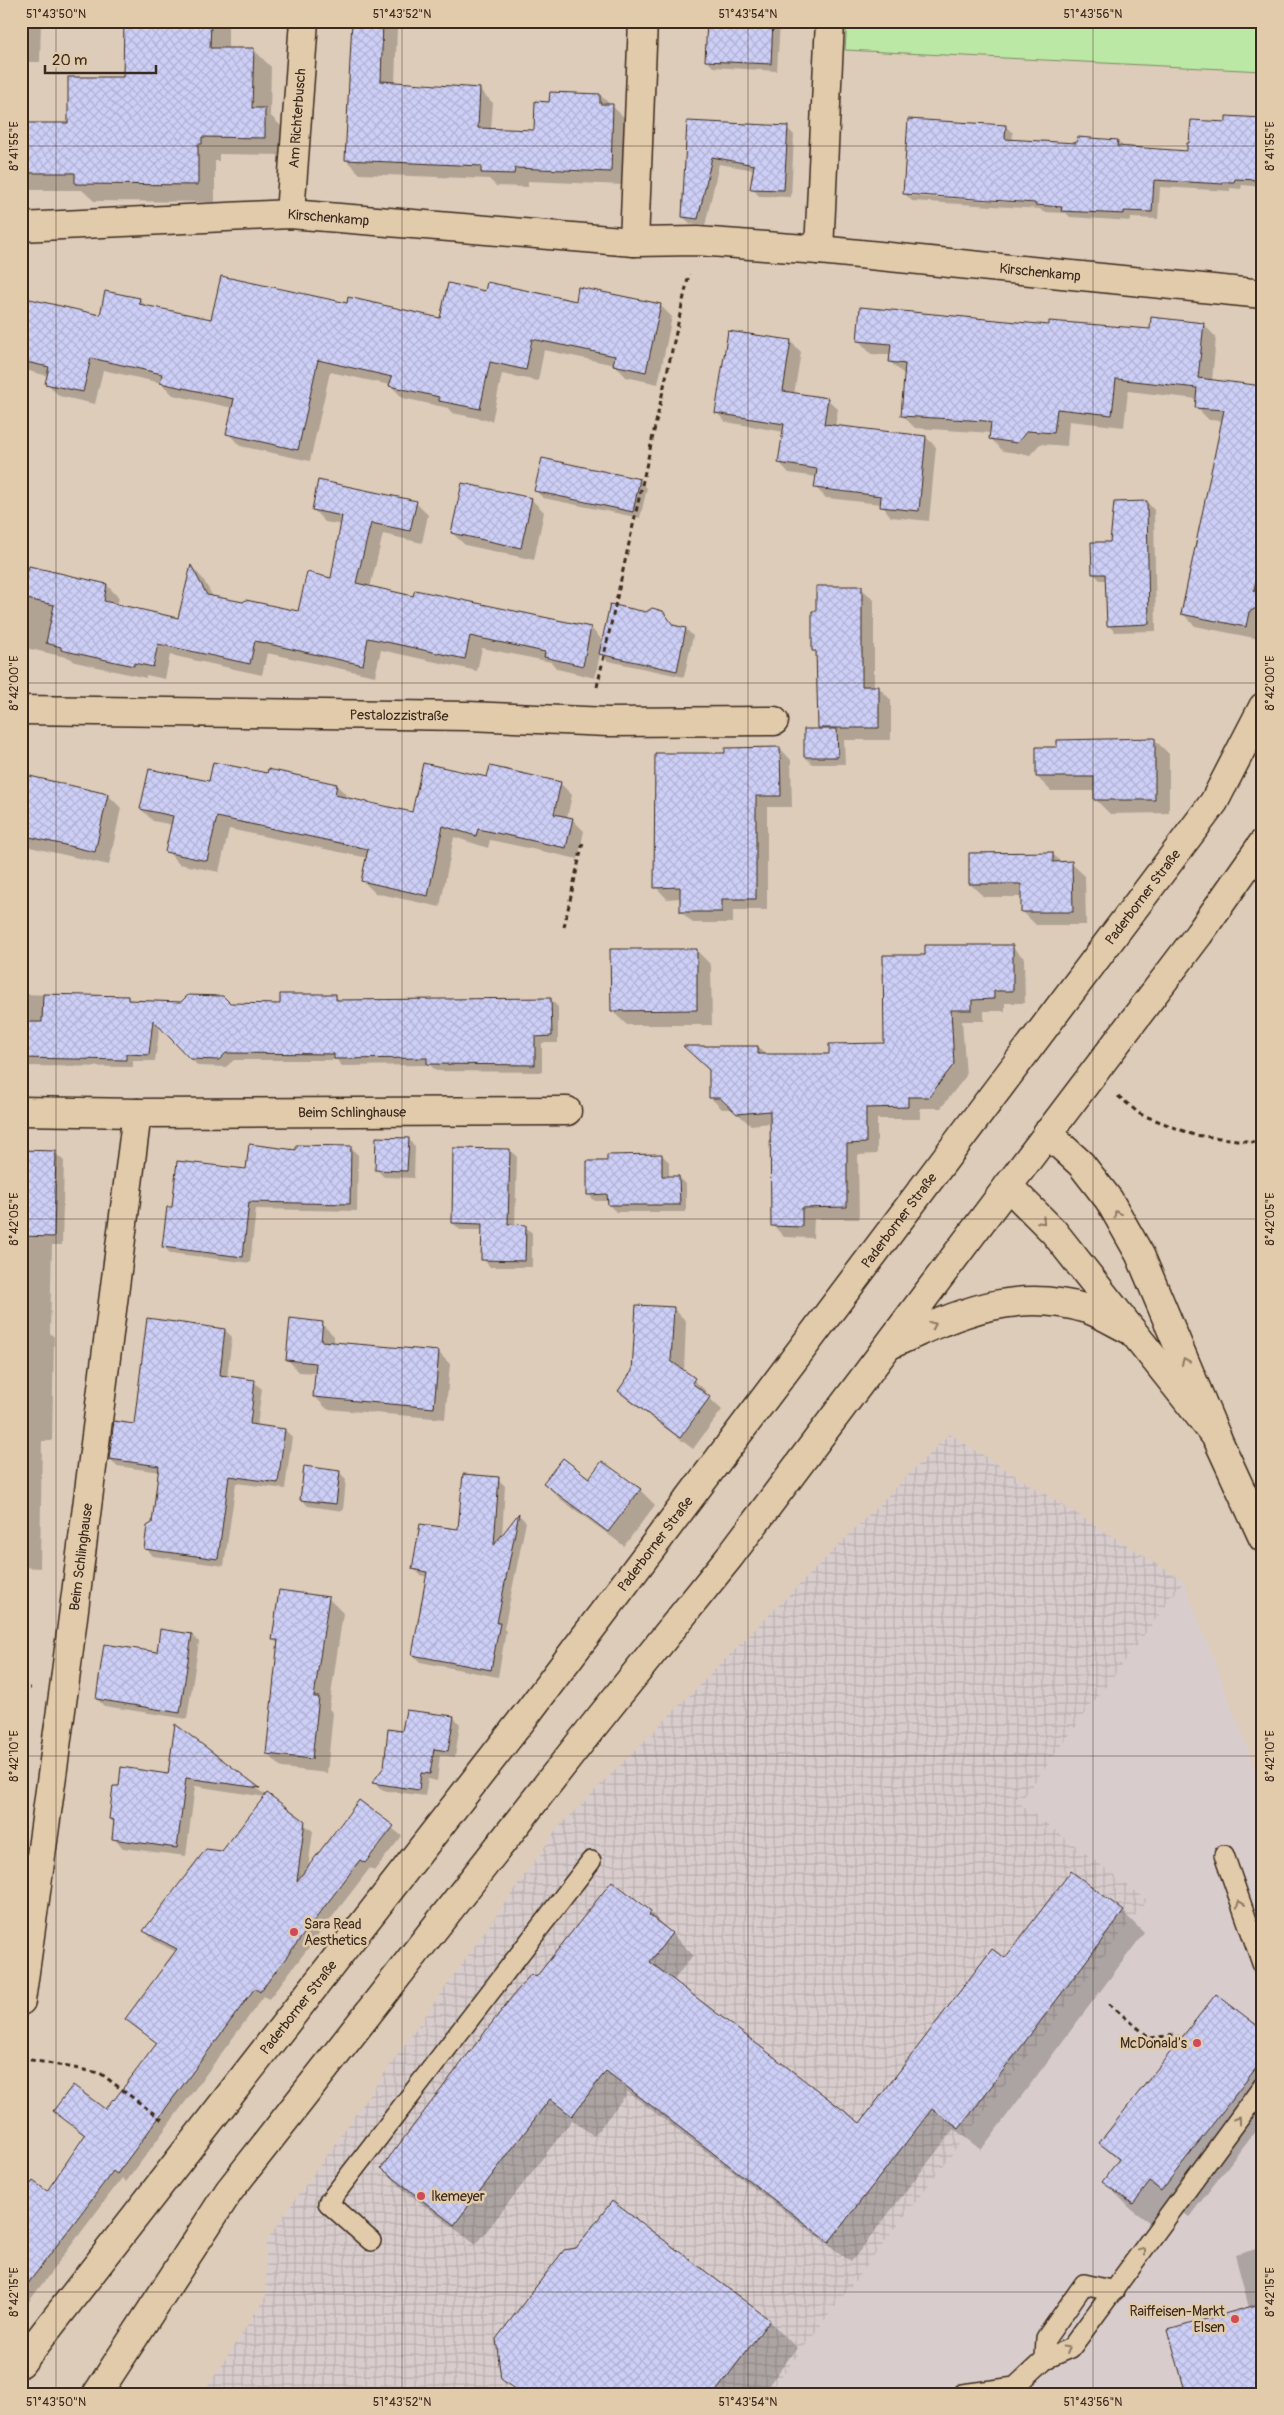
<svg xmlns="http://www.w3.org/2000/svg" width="1284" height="2415" font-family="Pangolin,sans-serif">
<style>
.built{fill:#d8cdcc}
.industrial{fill:url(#industrial-grid)}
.green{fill:#bce8a6;stroke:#7c8962}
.shadow{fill:#0003;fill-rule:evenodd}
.building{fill:url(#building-cross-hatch);stroke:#3b2a1e}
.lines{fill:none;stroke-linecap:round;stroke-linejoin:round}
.service-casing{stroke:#3b2a1e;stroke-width:22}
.minor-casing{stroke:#3b2a1e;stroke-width:31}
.tertiary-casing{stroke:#3b2a1e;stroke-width:31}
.secondary-casing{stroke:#3b2a1e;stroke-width:31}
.path{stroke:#3b2a1e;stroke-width:3;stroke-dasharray:5 4;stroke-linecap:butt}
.service{stroke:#e1cbab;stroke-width:19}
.minor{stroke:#e1cbab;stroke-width:28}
.tertiary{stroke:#e1cbab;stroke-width:28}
.secondary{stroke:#e1cbab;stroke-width:28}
.oneway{stroke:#8e7a64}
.ticks{fill:none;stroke:#3b2a1e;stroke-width:1;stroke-opacity:0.45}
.poi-dot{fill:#d1495b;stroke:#e1cbab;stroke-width:2}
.labels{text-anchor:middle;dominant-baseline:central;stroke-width:5;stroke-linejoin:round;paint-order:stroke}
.street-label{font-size:14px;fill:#3b2a1e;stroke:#e1cbab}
.poi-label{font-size:14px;fill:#3b2a1e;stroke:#e1cbab;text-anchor:start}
.neatline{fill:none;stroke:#3b2a1e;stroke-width:2}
.ticks-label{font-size:12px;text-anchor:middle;fill:#3b2a1e}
</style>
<defs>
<pattern id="industrial-grid" width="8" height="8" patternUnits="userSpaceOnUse" patternTransform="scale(1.25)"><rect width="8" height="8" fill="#d8cdcc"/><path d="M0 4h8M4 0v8" fill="none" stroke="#bab0af"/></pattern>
<pattern id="building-cross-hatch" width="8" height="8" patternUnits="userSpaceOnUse" patternTransform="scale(1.25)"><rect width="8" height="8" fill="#cdcff7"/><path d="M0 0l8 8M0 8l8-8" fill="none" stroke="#b1b2d3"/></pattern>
</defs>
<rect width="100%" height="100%" fill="#ddccba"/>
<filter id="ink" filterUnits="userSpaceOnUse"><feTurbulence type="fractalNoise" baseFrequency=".02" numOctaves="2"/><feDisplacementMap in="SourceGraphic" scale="10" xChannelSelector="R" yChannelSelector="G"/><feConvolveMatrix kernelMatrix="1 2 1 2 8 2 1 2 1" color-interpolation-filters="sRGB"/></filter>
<g filter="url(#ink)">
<path class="built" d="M1184 1581 1263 1788V2394H768L1146 1900 1018 1803Z"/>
<path class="industrial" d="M949 1434 1184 1581 1019 1803 1147 1900 768 2394H203L266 2296V2241L558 1828Z"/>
<path class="green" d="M847 21H1263V71L845 50Z"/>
<g class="shadow">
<path d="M21 21H41L40 62H21Z"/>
<path d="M126 21H228V49H253L271 67 270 115 282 127V155L219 154V161H215V202L94 201 82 190H21V124H69L124 78Z"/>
<path d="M353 21H390L397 28 395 83 479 89 493 103 491 130 535 132 550 103 600 95 626 119 624 185 528 181V187L496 186 489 179 360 174 346 160Z"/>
<path d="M708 21H780L777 71 713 67 706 60Z"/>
<path d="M1263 119V187L1242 185 1241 189 1230 188V191L1160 187 1158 219 1131 218V221L1070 217 1066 213 1043 212 1040 209 912 201 905 194 1005 126 1013 133 1012 141 1077 145 1117 141 1124 147 1188 152 1227 123ZM910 194 1041 202V204L910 196Z"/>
<path d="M688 122 787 128 794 135 791 197 759 196 752 188 755 170 719 164 705 226 691 224 683 217Z"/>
<path d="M21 291 26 296 25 299 101 316 139 299 147 307 212 320 348 305 441 319 486 292 577 303 660 305 672 317 658 384 626 377 615 365 544 350 538 381 502 374 492 421 452 413 448 408 403 398 390 385 330 372 310 461 240 446 228 433 233 408 173 395 161 383 103 370 95 404 59 396 47 383 48 376 21 369Z"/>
<path d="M1203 324 1216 337 1212 381 1263 388V623L1259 639 1195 626 1182 613 1223 421 1209 420 1196 407 1197 399 1128 391 1124 427 1069 421 1067 446 1040 444 1030 455 1003 451 990 438 991 433 915 428 902 415 905 375 890 362 891 355 871 354 859 341 1050 326 1151 331Z"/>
<path d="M791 342 801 352 794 394 827 399 838 409 835 427 926 437 936 447 929 521 891 517 881 504 826 498 816 488 817 477 789 473 779 462 784 432 726 422 716 412Z"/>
<path d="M639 481 647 488 640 518 543 498 536 491Z"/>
<path d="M532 500 544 512 534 560 465 545 452 533Z"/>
<path d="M1147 502 1154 510 1156 631 1115 632 1108 625 1107 580H1100L1093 573 1111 543Z"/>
<path d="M416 503 428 515 422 543 383 534 370 588 414 598 591 628 603 641 646 613 662 612 675 627 686 629 693 636 684 677 608 661 600 654 595 678 557 669 551 662 482 648 477 671 381 650 375 676 267 653 262 675 170 655 165 679 146 675V678L75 662 70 658 21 647V578L107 585 119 598 117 605 179 619 192 567 203 579 213 597 299 613 332 579 342 525 325 522 313 509Z"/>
<path d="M861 588 874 600V687H878L891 700V740H844L845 764H812L805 757 821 730 819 727 817 653 814 650Z"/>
<path d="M1155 740 1169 754V813L1110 814 1096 800V791H1051L1037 777 1058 748Z"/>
<path d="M780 748 791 760 792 807H767V910H733V923H693L681 912V898L667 899 656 887Z"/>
<path d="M21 775 108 795 121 808 109 865 21 845Z"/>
<path d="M268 775 336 785 349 797 348 799 413 813 488 778 560 783 572 795 567 818 572 819 584 831 578 859 490 840 488 848 454 837 440 907 375 893 363 881 368 858 229 829 219 872 179 864 167 851 173 825 153 821 141 809 210 783Z"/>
<path d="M1053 854 1062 863H1071L1085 876 1086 925H1036L1023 912 1022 897H984L970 884Z"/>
<path d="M1012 947 1024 958 1025 1003H1005V1011H984V1021H962L966 1076 941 1108H920V1119H877V1154L858 1155 859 1219H814L813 1238 784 1237 773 1225 772 1123 750 1125 733 1109H722L710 1097 758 1047 766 1056H830L886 1045 926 957Z"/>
<path d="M696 950 711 965 712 1025H627L612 1011Z"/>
<path d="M21 992 24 994 128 998 131 1002 282 1006 335 996 341 1001 551 1000 558 1007V1043H542V1072L436 1071 430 1065 342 1066 337 1060H234L226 1067 198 1066 160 1026 155 1061H133V1067L21 1066Z"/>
<path d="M408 1139 415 1146 414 1178 384 1177 376 1169Z"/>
<path d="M351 1148 358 1155 357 1211 256 1209 250 1263 170 1253 163 1246 173 1209 247 1171 297 1151Z"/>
<path d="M510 1150 517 1157 515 1226H525L532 1233V1267H490L483 1259V1230H460L453 1223Z"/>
<path d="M21 1152 55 1153 64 1161 62 1245H52L50 1333 54 1337 52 1441H42L40 1568 21 1567Z"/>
<path d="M662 1155 669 1162V1177H679L686 1184V1212H616L609 1205V1201H595L588 1194 608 1162Z"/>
<path d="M674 1309 686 1321 684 1371 707 1392 705 1394 722 1410 693 1449 632 1403 619 1391Z"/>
<path d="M322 1324 334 1336V1343L438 1352 450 1364 445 1419 327 1409 315 1397 316 1373 299 1372 287 1359Z"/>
<path d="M225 1330 232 1337 227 1378 254 1382 262 1389 257 1426 285 1430 292 1437 285 1489 236 1483 224 1566 153 1556 146 1548 153 1524 160 1472 117 1466 110 1459 135 1426Z"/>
<path d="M339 1472 346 1479 343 1511 308 1506 301 1499Z"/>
<path d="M498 1479 505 1486 502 1537 519 1515 526 1522 504 1629 506 1631 498 1677 420 1662 413 1655 428 1577 420 1575 413 1568 460 1530Z"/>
<path d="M589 1480 640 1490 655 1505 624 1546 559 1498 545 1483Z"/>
<path d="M328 1598 343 1613 329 1709 333 1713 327 1773 282 1768 267 1753 279 1645 273 1639Z"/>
<path d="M192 1635 199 1642 187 1719 104 1706 97 1699 158 1653Z"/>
<path d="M453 1717 460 1724 455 1757 440 1755 437 1781 428 1779 425 1796 381 1790 374 1783 385 1768 404 1733Z"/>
<path d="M176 1727 313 1831 308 1869 359 1802 402 1836 374 1871 370 1868 269 1999 264 1996 126 2182 122 2178 21 2312V2199L47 2193 86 2136 54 2111 105 2110 114 2102 158 2044 127 2018 176 1952 153 1940 145 1931 223 1852 266 1797 195 1786 186 1856 123 1848 113 1838 115 1824 110 1819 120 1787 169 1775Z"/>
<path d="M612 1882 650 1912 693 1955 673 1981 861 2125 1005 1960 1123 1912 1144 1933 981 2150 954 2129 851 2262 628 2092 594 2136 572 2120 476 2245 404 2190 382 2168Z"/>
<path d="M1263 2032V2121L1189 2217 1177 2208 1161 2231 1131 2209 1104 2182 1119 2161 1101 2143Z"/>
<path d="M1263 2247V2394H1164L1163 2392 1185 2386 1249 2308 1235 2255Z"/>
<path d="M769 2321 797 2348 762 2394H518L503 2378Z"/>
</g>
<g class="building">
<path d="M124 21H211L210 48H254L252 108H265V138L202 137V144H198V185L75 184V173H21V123H68V77H123Z"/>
<path d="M352 21H383L381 81 480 88 478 128 534 130 535 101 549 102 550 92 600 94V104H613L611 172 515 168 514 174 481 173V166L345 160Z"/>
<path d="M707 21H773L771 64 705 61Z"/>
<path d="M1226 116 1263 118 1260 180 1235 179 1234 182H1223V184L1154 180 1152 212 1124 211V214L1061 211 1062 207 1035 205V203L903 194 908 119 1006 125 1005 139 1076 143 1077 137 1118 140 1117 146 1187 151V143H1189L1191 120 1226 122Z"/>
<path d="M687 121 788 126 784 190 750 189 754 165 712 157 698 219 682 217Z"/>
<path d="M221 276 347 303 348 297 440 318 448 283 485 291 487 282 576 301 578 287 661 304 646 372 613 365 615 356 532 339 526 370 490 362 480 409 439 401V397L389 386 392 377 318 360 298 450 226 434 234 399 160 383 162 374 91 358 83 392 45 384 49 367 21 361V297L100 315 105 291 140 298 139 304 211 319Z"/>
<path d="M860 307 1049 325V321L1150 329 1151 317 1204 323 1198 378 1263 386V546L1254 590 1263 604 1249 612 1246 627 1181 614 1224 410 1195 408 1197 388 1116 379 1112 415 1057 409 1054 433 1027 431 1017 443 989 439 991 423 986 421 901 416 905 364 889 362 891 344 857 341Z"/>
<path d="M728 331 791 340 783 391 828 398 824 424 926 436 919 511 880 507 881 496 814 488 817 469 778 463 784 424 715 413Z"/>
<path d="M542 458 640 479 633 512 534 491Z"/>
<path d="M318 480 417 501 410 531 371 523 356 583 413 596 415 590 591 627 583 666 544 657 545 652 470 636 465 659 368 638 363 665 255 641 250 664 158 644 153 667 134 663V666L61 650V647L46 643 54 605 22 598 29 566 107 584 104 601 178 618 191 565 207 595 243 602 246 600 298 611 307 572 331 578 342 516 312 510Z"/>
<path d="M462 483 532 498 521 548 451 533Z"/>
<path d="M1147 501 1149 624 1107 626 1105 574H1092L1091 542H1110L1114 502Z"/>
<path d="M816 586H862V686H879V728H818L816 651H812V611H816Z"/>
<path d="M610 604 646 612 652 608 663 611 673 625 686 628 677 671 599 654Z"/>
<path d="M804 729H837L838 757H804Z"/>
<path d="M1155 738V800H1094V777H1036V747H1057V740Z"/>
<path d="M780 747 781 796H756V899H722V912H680V887L654 888 655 753H725V748Z"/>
<path d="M213 762 267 773 268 769 337 784 335 795 412 812 423 763 487 777 490 766 561 782 554 814 573 818 566 848 478 829 476 836 443 826 428 896 361 881 368 849 217 817 207 861 165 852 173 816 140 809 149 769 209 781Z"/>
<path d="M21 774 108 794 95 852 21 835 27 804 21 803Z"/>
<path d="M1053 852V862L1072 861 1073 912H1021V884H969V853Z"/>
<path d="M925 945H1013V991H994V999L972 1000V1010H951L954 1064 929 1097H908V1107L866 1108V1143L847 1144V1207L802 1208V1227L771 1226 770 1111 737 1114 720 1098H709V1070L683 1046H758V1054H829V1044L884 1043 883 955H925Z"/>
<path d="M610 949H697V1010L611 1011Z"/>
<path d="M43 994 128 996V1000L181 1002 188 995 223 996 230 1003 280 1004V994H336V1000L551 998 552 1036 535 1037V1065L427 1064V1058L334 1059V1054L226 1053 219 1060 190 1059 153 1020 149 1055 126 1054V1060L21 1058V1022H42Z"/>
<path d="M376 1137 409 1138 407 1171 375 1170Z"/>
<path d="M249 1144 296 1150V1145L351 1146 350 1204 249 1202 243 1257 162 1247 167 1207H172L177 1161 246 1169Z"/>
<path d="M453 1148 510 1149 508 1224 526 1225 525 1261 481 1260 482 1224 452 1223Z"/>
<path d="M21 1150 56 1151 54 1237 21 1236Z"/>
<path d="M662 1154V1176H679L680 1205H608L607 1194 587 1195V1161H607V1155Z"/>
<path d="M636 1305 674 1307 671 1361 695 1378 692 1383 710 1397 680 1438 618 1391 632 1371Z"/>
<path d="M147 1318 225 1329 220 1375 255 1380 250 1424 285 1429 278 1483 229 1476 218 1559 144 1549 147 1526 152 1523 159 1466 109 1459 114 1421 134 1424Z"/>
<path d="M290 1318 323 1322 321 1341 439 1351 434 1408 313 1397 316 1363 286 1360Z"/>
<path d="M563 1458 589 1478 602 1461 641 1489 608 1532 543 1483Z"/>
<path d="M304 1466 340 1471 336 1504 300 1500Z"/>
<path d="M463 1474 499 1477 494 1545 519 1513 497 1623H500L491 1670 412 1655 427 1572 412 1569 420 1524 458 1529Z"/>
<path d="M279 1590 329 1597 314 1697H319L312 1759 266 1754 278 1640H272Z"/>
<path d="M160 1629 192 1634 180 1713 96 1699 104 1644 157 1652Z"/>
<path d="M406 1710 454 1716 448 1751 434 1749 430 1774 421 1773 419 1790 372 1783 384 1767 388 1729 402 1731Z"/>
<path d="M175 1724 260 1788 186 1778 177 1848 112 1839 114 1820 109 1819 113 1786H119L121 1767 168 1774Z"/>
<path d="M267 1793 305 1821 297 1881 359 1800 394 1826 365 1863 360 1860 260 1992 255 1988 117 2174 113 2171 21 2293V2197L33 2181 47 2191 85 2135 53 2111 73 2085 105 2109 113 2099 114 2100 157 2043 125 2019 177 1949 143 1931 206 1849 222 1851Z"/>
<path d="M1071 1871 1124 1911 959 2129 932 2109 829 2242 606 2071 572 2116 550 2099 454 2225 381 2168 511 1998 531 1974 536 1977 612 1881 651 1911 649 1915 672 1933 650 1962 860 2123 992 1949 1005 1958Z"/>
<path d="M1216 1994 1263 2030V2059L1161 2191 1150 2182 1133 2204 1102 2182 1119 2159 1099 2143Z"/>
<path d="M612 2201 770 2320 714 2394H521L501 2379 496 2339 564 2250 576 2248Z"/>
<path d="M1263 2303V2394H1186L1168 2330Z"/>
</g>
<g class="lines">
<g class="service-casing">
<g id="service">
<path d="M1224 1855 1263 1966"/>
<path d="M371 2241 328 2203 591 1861"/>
<path d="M1045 2359 1046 2338 1084 2284 1114 2291"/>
<path d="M962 2394 1015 2387 1045 2359 1071 2348 1263 2086"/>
</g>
</g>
<g class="minor-casing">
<g id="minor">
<path id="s1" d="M290 214 304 21"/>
<path id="s2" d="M21 227 290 214 634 242 697 241 819 250 1263 294"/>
<path d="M634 242 643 21"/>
<path d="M819 250 830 21"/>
<path id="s3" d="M21 710 468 716 608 722 774 721"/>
<path id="s4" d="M21 1111 137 1113 567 1111"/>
<path id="s5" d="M21 2001 64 1688 137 1113"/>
<path id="s6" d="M21 2363 529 1711 1214 802 1263 707"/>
</g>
</g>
<g class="tertiary-casing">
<g id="tertiary">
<path d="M892 1344C957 1314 1014 1287 1087 1309 1102 1314 1117 1324 1132 1331"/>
<path d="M97 2394 229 2191 579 1744 730 1556 1008 1186"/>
</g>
</g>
<g class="secondary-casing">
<g id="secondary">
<path d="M1047 1133 1081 1164 1109 1200 1140 1255 1217 1438 1263 1538"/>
<path d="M1217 1438 1054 1232 1008 1186 1199 934 1263 843"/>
</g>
</g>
<g class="path">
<path d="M597 687 689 274"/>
<path d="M564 927 583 842"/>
<path d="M1118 1096 1140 1114 1194 1135 1263 1143"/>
<path d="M21 1688H31"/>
<path d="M1109 2004 1150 2038 1175 2035 1181 2038"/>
<path d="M21 2058 100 2073 165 2122"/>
</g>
<use href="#service" class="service"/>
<use href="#minor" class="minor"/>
<use href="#tertiary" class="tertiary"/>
<use href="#secondary" class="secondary"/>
</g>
<defs><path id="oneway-chevron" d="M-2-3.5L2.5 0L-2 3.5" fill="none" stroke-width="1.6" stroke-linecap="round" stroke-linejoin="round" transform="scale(1.25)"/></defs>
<g class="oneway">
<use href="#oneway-chevron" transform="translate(1117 1214) rotate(-119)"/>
<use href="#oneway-chevron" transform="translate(1042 1221) rotate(45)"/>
<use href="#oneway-chevron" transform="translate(933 1325) rotate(-25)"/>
<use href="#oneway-chevron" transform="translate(1185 1361) rotate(-112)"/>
<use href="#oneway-chevron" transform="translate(1240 1904) rotate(-110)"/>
<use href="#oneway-chevron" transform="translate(1238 2120) rotate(-54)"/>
<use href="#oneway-chevron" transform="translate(1143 2251) rotate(-54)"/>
<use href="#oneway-chevron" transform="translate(1067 2349) rotate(-31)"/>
</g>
</g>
<path class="ticks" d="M56 21V2394M402 21V2394M748 21V2394M1093 21V2394M21 146H1263M21 683H1263M21 1219H1263M21 1756H1263M21 2292H1263"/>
<g class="poi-dot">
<circle cx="294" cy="1932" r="5"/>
<circle cx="1197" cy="2043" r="5"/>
<circle cx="421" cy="2196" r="5"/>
<circle cx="1235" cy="2319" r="5"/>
</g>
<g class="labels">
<g class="street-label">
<text stroke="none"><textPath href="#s1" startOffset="96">Am Richterbusch</textPath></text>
<text stroke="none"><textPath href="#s2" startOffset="308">Kirschenkamp</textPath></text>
<text stroke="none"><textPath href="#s2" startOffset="1022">Kirschenkamp</textPath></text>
<text stroke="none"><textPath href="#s3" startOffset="378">Pestalozzistraße</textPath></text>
<text stroke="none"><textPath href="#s6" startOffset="1846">Paderborner Straße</textPath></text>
<text stroke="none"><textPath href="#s4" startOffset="331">Beim Schlinghause</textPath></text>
<text stroke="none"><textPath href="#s6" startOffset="1441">Paderborner Straße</textPath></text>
<text stroke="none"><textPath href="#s6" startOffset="1036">Paderborner Straße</textPath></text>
<text stroke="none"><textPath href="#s5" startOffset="448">Beim Schlinghause</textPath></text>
<text stroke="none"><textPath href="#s6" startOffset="451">Paderborner Straße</textPath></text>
</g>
<g class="poi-label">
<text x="304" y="1924">Sara Read<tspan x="304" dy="16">Aesthetics</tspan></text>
<text x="1187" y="2043" text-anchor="end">McDonald's</text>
<text x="431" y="2196">Ikemeyer</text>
<text x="1225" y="2311" text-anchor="end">Raiffeisen-Markt<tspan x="1225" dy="16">Elsen</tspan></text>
</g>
</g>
<rect width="1284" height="2415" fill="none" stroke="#e1cbab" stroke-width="55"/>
<path d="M45 65v8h111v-8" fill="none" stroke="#3b2a1e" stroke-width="2.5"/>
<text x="52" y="65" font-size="15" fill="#3b2a1e" stroke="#e1cbab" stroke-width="4" paint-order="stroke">20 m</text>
<rect x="28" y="28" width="1228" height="2360" class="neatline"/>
<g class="ticks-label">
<text x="56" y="18">51°43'50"N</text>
<text x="402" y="18">51°43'52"N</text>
<text x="748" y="18">51°43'54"N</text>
<text x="1093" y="18">51°43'56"N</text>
<text transform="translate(1270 146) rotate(-90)" y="4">8°41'55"E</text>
<text transform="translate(14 146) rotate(-90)" y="4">8°41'55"E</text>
<text transform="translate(14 683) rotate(-90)" y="4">8°42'00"E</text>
<text transform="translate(1270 683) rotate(-90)" y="4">8°42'00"E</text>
<text transform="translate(1270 1219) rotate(-90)" y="4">8°42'05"E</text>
<text transform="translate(14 1219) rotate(-90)" y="4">8°42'05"E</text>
<text transform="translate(14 1756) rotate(-90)" y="4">8°42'10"E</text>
<text transform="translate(1270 1756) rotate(-90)" y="4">8°42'10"E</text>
<text transform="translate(1270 2292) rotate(-90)" y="4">8°42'15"E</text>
<text transform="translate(14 2292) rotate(-90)" y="4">8°42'15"E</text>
<text x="56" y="2406">51°43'50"N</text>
<text x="402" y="2406">51°43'52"N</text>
<text x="748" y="2406">51°43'54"N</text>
<text x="1093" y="2406">51°43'56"N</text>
</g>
</svg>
